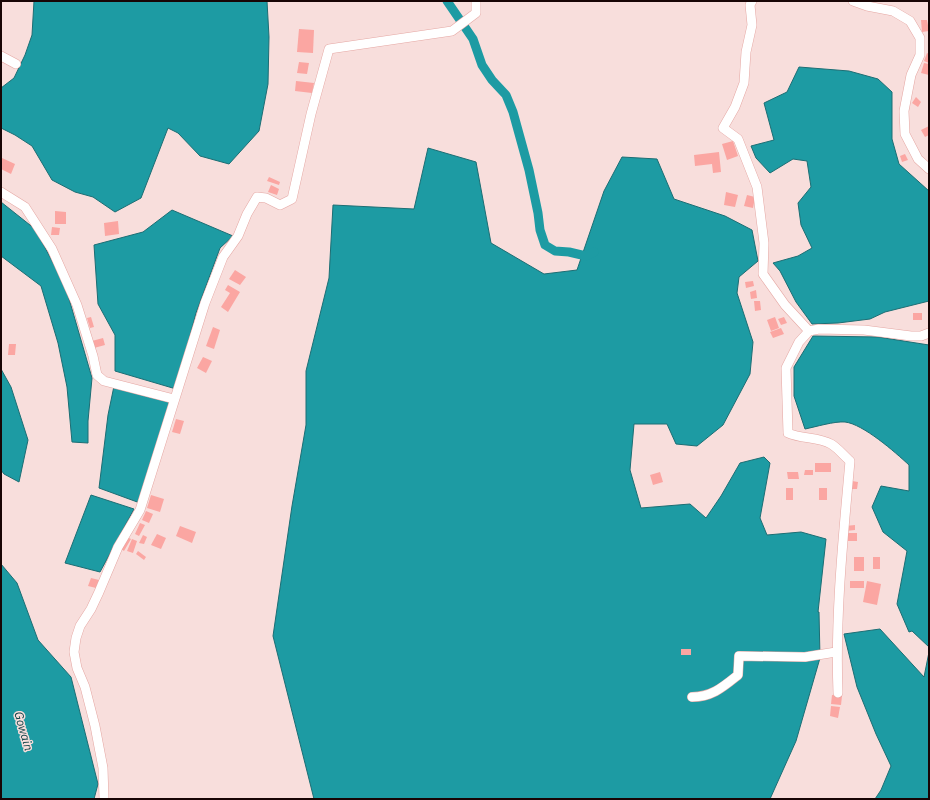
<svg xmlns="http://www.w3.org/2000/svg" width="930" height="800" font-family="'IBM Plex Sans',sans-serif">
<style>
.water{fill:#1d9ba3;stroke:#1c6e74}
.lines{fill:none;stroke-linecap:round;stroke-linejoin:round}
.canal{stroke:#1d9ba3;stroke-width:9}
.building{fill:#fba6a2}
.street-casing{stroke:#e5a7a3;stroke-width:10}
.street{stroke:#fff;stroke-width:9}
.labels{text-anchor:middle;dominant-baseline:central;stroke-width:3;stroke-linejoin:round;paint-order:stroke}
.water-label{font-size:12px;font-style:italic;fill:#104347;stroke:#f8dedc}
</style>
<rect width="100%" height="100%" fill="#f8dedc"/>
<g class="water">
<path d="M34 1H267L269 37 268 84 259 131 229 164 200 156 178 133 168 128 141 198 115 212 93 197 75 192 52 180 32 146 15 135 1 128V88L14 78 25 55 32 35Z"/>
<path d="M799 67 849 71 878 79 892 92V139L899 164 929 191V301L885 312 870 319 838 323 812 324 796 302 780 271 773 263 798 256 812 248 801 225 798 203 811 187 807 161 793 159 770 173 756 158 751 146 774 140 764 103 787 92Z"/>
<path d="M428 148 476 162 491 243 544 274 577 270 604 191 622 157 657 159 674 199 725 216 752 230 758 261 739 277 737 293 753 342 750 374 723 425 697 446 676 444 667 424H634L630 470 641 508 690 504 706 518 721 496 740 463 764 457 770 463 760 518 767 535 801 532 826 539 818 612H819L820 658 796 741 770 799H314L273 636 292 506 306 425V371L329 278 333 205 414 209Z"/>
<path d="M1 202 35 229 65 285 92 378 88 421V443L72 442 67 387 58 343 41 286 1 256Z"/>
<path d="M172 210 233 236 220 248 196 313 176 389 115 371V335L98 304 94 245 143 232Z"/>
<path d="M813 336 878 337 929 345V647L912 631 909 632 897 604 907 551 883 532 872 507 881 486 909 491V465C895 452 863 424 845 422 835 421 815 427 805 429L794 396V367Z"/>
<path d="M1 369 11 387 28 440 19 482 4 474 1 470Z"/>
<path d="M114 386 171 400 140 503 99 488 108 415Z"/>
<path d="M91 495 134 509 100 572 65 563Z"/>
<path d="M1 564 17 583 38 640 71 677 98 784 94 799H1Z"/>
<path d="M880 629 924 677 929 652V799H875L881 790 891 766 876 734 857 687 844 634Z"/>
</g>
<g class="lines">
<path class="canal" d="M447 1 473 39 482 65 492 80 506 95 513 112 529 170 538 213 540 230 545 245 555 251 569 252 586 256 594 252"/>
</g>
<g class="building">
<path d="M921 20H927L929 31 922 32Z"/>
<path d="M299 29 314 30 313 53 297 52Z"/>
<path d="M927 53 929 54V63L924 61Z"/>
<path d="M299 62 309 63 307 74 297 73Z"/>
<path d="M924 63 929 64V75L921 73Z"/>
<path d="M296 81 314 83 312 93 295 91Z"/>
<path d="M916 97 921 102 918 107 912 103Z"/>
<path d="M929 126V135L925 137 921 130Z"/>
<path d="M733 141 738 156 727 160 722 144Z"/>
<path d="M719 152 721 172 713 173 712 164 695 166 694 155Z"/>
<path d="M905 154 908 160 902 162 900 156Z"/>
<path d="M2 158 15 164 11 174 1 169Z"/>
<path d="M269 177 280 182 279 185 267 181Z"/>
<path d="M271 185 279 189 277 195 268 192Z"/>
<path d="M726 192 738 195 735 207 724 205Z"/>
<path d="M747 195 755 197 753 208 744 206Z"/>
<path d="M55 211 66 212V224H55Z"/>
<path d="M118 221 119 234 105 236 104 223Z"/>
<path d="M52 227 60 228 59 235H51Z"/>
<path d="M235 270 246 277 240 285 229 279Z"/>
<path d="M753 281 754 286 746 288 745 282Z"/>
<path d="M228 285 240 292 228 312 221 307 230 293 225 290Z"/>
<path d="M756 290 757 298 751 299 750 292Z"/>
<path d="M754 301H760L761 310 755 311Z"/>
<rect x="913" y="313" width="9" height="7"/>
<path d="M91 317 94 327 90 328 87 318Z"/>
<path d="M775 317 779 328 771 331 767 320Z"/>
<path d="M784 317 787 323 781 325 778 319Z"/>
<path d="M213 327 220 330 214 349 206 346Z"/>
<path d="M781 328 784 334 773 338 770 332Z"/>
<path d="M103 338 105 345 94 348 92 341Z"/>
<path d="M9 344H16L15 355H8Z"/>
<path d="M203 357 212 361 206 373 197 368Z"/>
<path d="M176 419 184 421 180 434 172 432Z"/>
<rect x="815" y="463" width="16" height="9"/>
<path d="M805 470H813V475H804Z"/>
<path d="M660 472 663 482 653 485 650 475Z"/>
<path d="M787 472H798L799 479H788Z"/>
<path d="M852 481 858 482 857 489H851Z"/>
<rect x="786" y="488" width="7" height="12"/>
<rect x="819" y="488" width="8" height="12"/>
<path d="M151 495 164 499 160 512 147 508Z"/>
<path d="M146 511 153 514 149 523 142 520Z"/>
<path d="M140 523 145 525 139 536 135 534Z"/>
<path d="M855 525V530L846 531 845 526Z"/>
<path d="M180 526 196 532 192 543 176 536Z"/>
<rect x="846" y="533" width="11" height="8"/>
<path d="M157 534 166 538 161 549 151 545Z"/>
<path d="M143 535 147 537 144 544 139 543Z"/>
<path d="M127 537 131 539 124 551 121 549Z"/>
<path d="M132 539 137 541 133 553 127 551Z"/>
<path d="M138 551 146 557 144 560 136 554Z"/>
<rect x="854" y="557" width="10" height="14"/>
<rect x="873" y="557" width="7" height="12"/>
<path d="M91 578 99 580 96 588 88 586Z"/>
<rect x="850" y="581" width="14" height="7"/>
<path d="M867 581 881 584 877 605 863 602Z"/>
<rect x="681" y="649" width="10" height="6"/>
<path d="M832 695 842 696 841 705 831 704Z"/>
<path d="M831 706 840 707 838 718 830 716Z"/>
</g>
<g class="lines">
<g class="street-casing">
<g id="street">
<path d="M752 1 750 5 752 25 746 52 744 83 735 107 723 128 738 139 757 187 764 243 763 274 785 305 809 331"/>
<path d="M853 1 867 6 893 11 910 21 920 38V55L911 75 904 111 905 134 918 159 929 169"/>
<path d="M1 56 16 64"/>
<path d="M1 192 25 207 52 249 77 305 93 356 97 375 104 381 174 399"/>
<path d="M838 693C835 616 843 539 850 461 844 456 838 448 831 444 819 437 801 439 788 433L786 368 799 342 809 331 819 329 864 330 911 336H921L929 333"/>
<path d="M692 697C712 697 723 687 738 675L739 656 805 657 836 652"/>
<path d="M104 799 103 768 95 726 85 687 77 668 74 652 76 638 80 626 91 609 99 592 118 547 140 510 205 303 223 257 238 236 247 214 257 197 266 198 280 205 292 199 311 114 329 49 452 31 476 13V1"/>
</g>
</g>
<use href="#street" class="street"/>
</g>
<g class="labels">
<g class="water-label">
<text transform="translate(24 731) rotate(74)">Gowain</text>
</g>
</g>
<rect width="930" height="800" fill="none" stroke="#180505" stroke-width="4"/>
</svg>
